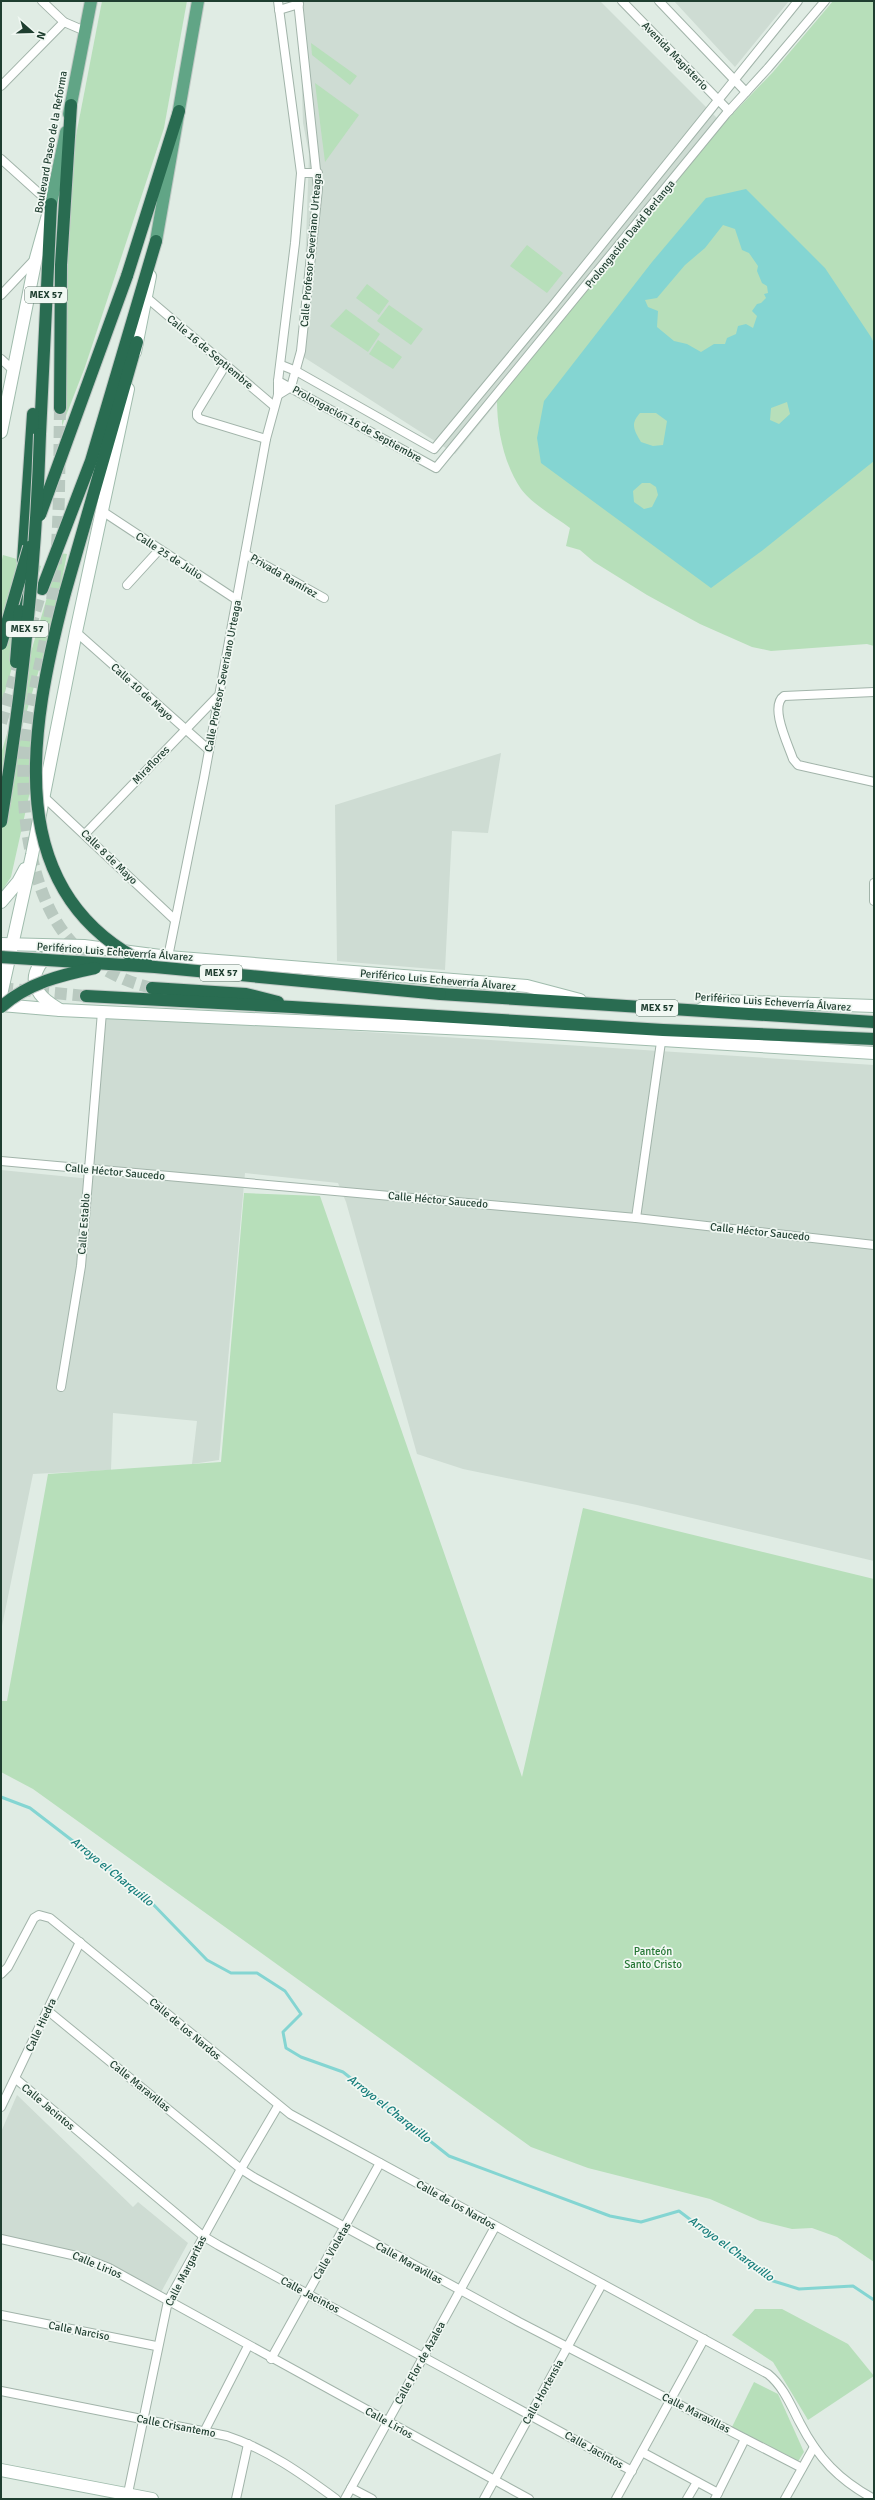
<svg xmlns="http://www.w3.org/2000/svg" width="875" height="2500" font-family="Signika,sans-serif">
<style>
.built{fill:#cedcd3}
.green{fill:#b7dfba}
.water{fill:#84d5d2;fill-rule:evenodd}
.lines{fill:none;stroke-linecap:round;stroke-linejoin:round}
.stream{stroke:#84d5d2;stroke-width:3}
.highway-tunnel{stroke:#b9c9c0;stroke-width:12;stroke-dasharray:12 6;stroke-linecap:butt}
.street-casing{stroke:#a2b4aa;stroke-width:10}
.secondary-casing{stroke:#a0bcad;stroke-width:14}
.primary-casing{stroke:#c0c9c5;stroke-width:14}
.highway-casing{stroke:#c0c9c5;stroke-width:14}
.street{stroke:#fff;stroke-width:8}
.secondary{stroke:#fff;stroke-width:12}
.primary{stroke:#61a586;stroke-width:12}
.highway{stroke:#296c51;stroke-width:12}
.highway-bridge-casing{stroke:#c0c9c5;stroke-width:14;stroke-linecap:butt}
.highway-bridge{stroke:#296c51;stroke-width:12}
.labels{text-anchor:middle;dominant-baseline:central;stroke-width:3.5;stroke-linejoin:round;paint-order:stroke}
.shield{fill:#f1f8f3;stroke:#5e766a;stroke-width:1}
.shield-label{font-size:10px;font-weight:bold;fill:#1f3e30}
.street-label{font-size:11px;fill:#1f3e30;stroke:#f1f8f3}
.park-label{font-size:11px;fill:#277736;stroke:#f1f8f3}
.water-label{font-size:12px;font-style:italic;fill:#167d7b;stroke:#f1f8f3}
</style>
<rect width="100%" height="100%" fill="#e0ece4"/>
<g class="built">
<path d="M299 1H600L723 124 455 454 302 356 309 154 303 123Z"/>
<path d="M674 1H789L735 67Z"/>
<path d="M501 753 488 833 452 831 445 970 337 961 335 805Z"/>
<path d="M106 1015 874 1065V1561L637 1505 463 1469 417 1454 346 1202 338 1183 245 1173 219 1460 192 1464 197 1421 113 1413 111 1470 33 1474 1 1631V1170L91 1179Z"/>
<path d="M17 2095 133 2207 138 2202 188 2243 160 2294 105 2261 53 2246 1 2235V2132Z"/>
</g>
<g class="green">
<path d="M102 1H187L164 128 85 367 62 426 63 267 73 151Z"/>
<path d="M833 1H874V646L867 644 771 651 752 647 700 624 647 595 594 562 580 550 566 546 570 528C554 516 532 504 521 489 504 464 497 430 497 400L723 124 773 72Z"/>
<path d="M311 43 357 76 350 85 312 55Z"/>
<path d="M315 83 359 115 325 162Z"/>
<path d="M527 245 563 273 547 293 510 266Z"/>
<path d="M367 284 389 301 379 315 356 298Z"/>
<path d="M389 305 423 329 411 345 377 321Z"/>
<path d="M346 309 380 334 368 352 330 326Z"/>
<path d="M378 340 402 357 393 369 369 354Z"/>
<path d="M60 553 67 554 54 619 20 734 43 733 11 877 1 892V754Z"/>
<path d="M3 555 41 566 1 706V564Z"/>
<path d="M244 1193 320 1196 522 1777 583 1508 874 1579V2262L837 2237 812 2228 792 2229 760 2221 710 2199 588 2168 531 2147 33 1789 1 1772V1701H7L48 1474 221 1462Z"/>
<path d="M755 2309H782L848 2344 874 2376 808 2420 773 2362 732 2335Z"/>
<path d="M754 2382 778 2394 804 2452 797 2463 731 2429Z"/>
</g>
<path class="water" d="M746 189 825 268 871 337 874 343V461L763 550 711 588 541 463 537 438 544 401 652 262 706 198ZM723 225 735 229 742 250 749 253 758 266 757 271 762 283 767 286 768 293 764 294 766 298 761 303 757 304 752 311 757 316 753 328 746 324 738 326 736 334 727 338 725 344H714L701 352 687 344 674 341 657 327 658 311 648 307 645 300 657 298 685 265 705 248ZM787 402 790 414 779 424 770 420 771 408ZM640 413H656L667 421 663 445 653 446 641 442C634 430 630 424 640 413ZM642 483H650L656 487 658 495 652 507 644 509 634 502 633 491Z"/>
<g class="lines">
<path class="stream" d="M1 1797 30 1808 147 1898 207 1960 231 1973H257L285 1991 301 2014 283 2032 286 2048 301 2057 343 2072 449 2156 610 2216 641 2222 679 2211 770 2280 799 2289 853 2286 874 2300"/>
<g class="highway-tunnel">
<path d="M60 408C59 463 60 518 55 573 52 613 42 653 34 693 31 708 26 723 25 738 19 798 27 889 68 938 89 964 120 981 152 988"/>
<path d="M30 628 42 589"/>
<path d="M1 723 21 655"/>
<path d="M1 988 86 996"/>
</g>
<g class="street-casing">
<g id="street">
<path d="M42 1 64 22 85 31"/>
<path d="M622 1 729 111"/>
<path d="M659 1 746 92"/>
<path d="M279 10 299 4"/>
<path d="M1 86 64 22"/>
<path d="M1 159 51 204"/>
<path d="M301 173H318"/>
<path d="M1 295 35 259"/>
<path d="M146 297 274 406"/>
<path d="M1 359 13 370"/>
<path d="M281 365 296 371 434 449 554 304 798 1"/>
<path d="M225 366 197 412V416L200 419 266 439"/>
<path d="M278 381 436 468 726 114 768 68 825 1"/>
<path d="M278 395 291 387 301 351 318 189 298 1"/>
<path d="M102 511 237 600"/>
<path d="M245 554 324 598"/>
<path d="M127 585 159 550"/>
<path d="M76 632 209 750"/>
<path d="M874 692 784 696C769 706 788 744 793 759L798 765 874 782"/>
<path d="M43 796 175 920"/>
<path d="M85 834 217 697"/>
<path d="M874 901V883"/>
<path d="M168 957 204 778 266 439 278 395V381L295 243 301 173 278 1"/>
<path d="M1 1161 636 1218 874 1245"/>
<path d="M636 1218 662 1035"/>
<path d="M61 1387 81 1266 102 1012"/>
<path d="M1 1974 8 1967 34 1918 39 1915 50 1918 290 2114 768 2374C784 2387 791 2406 800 2423 818 2458 839 2480 874 2499"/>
<path d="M47 2010 241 2169 255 2178 519 2322 802 2468"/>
<path d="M16 2079 203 2236 218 2245 632 2471"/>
<path d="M1 2107 80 1942"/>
<path d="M1 2239 81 2257 109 2268 529 2499"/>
<path d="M1 2315 156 2346"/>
<path d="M271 2359 380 2163"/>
<path d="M1 2391 227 2436C267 2449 302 2474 336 2499"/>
<path d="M205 2430 248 2346"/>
<path d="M642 2452 718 2493"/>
<path d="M351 2488 372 2499"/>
<path d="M127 2498 168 2301 241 2169 278 2106"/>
<path d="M236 2499 248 2444"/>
<path d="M345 2499 495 2227"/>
<path d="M484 2499 602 2284"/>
<path d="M616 2499 704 2339"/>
<path d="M687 2499 697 2482"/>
<path d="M715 2499 745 2439"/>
<path d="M785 2499 814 2447"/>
</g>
</g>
<g class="secondary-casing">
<g id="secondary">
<path d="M135 352 150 276"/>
<path d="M1 432 36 258 48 215"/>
<path d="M1 902 18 882 25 869"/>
<path d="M1 944 84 946 168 957 527 986 580 1000"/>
<path d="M1 995 32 855 76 632 128 389"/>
<path d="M1 1005 60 1010 532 1032 874 1053"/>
<path d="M60 1010C54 1006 45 1001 40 994 25 973 46 954 63 946"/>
<path d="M700 1010 712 1003 722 1001 874 1006"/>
<path d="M1 2470 152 2499"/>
</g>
</g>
<g class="primary-casing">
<g id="primary">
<path d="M69 114 91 1"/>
<path d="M51 204 66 132"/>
<path d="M156 241 198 1"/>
</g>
</g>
<g class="highway-casing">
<g id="highway">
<path d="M127 276 179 111"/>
<path d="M60 408 61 265 71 105"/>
<path d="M40 434 51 204"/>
<path d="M23 561 33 414"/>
<path d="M42 589 91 461 156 241"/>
<path d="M65 593 137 342"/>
<path d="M20 611 21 583"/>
<path d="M152 988 246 994 278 1002"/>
<path d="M440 994 874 1022"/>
<path d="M86 996 292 1007 663 1030 874 1039"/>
</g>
</g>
<use href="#street" class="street"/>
<use href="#secondary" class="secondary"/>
<use href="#primary" class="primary"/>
<use href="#highway" class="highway"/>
<g class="highway-bridge-casing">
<g id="highway-bridge">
<path d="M40 515 127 276"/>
<path d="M65 593C29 731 0 893 147 964"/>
<path d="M1 644 29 547"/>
<path d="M16 662 20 611"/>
<path d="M1 822C22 694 36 564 40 434"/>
<path d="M1 957 155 967 440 994"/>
<path d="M1 1007C28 983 61 975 95 968"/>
</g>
</g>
<use href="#highway-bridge" class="highway-bridge"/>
</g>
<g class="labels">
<g class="shield">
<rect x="25" y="287" width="42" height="16" rx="3"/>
<rect x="6" y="621" width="42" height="16" rx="3"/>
<rect x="200" y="965" width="42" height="16" rx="3"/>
<rect x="636" y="1000" width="42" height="16" rx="3"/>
</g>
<g class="shield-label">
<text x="46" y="295">MEX 57</text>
<text x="27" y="629">MEX 57</text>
<text x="221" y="973">MEX 57</text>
<text x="657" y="1008">MEX 57</text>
</g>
<g class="street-label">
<text transform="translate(675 56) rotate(46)">Avenida Magisterio</text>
<text transform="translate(51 142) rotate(-80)">Boulevard Paseo de la Reforma</text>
<text transform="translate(630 234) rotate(-51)">Prolongación David Berlanga</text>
<text transform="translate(311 250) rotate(-85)">Calle Profesor Severiano Urteaga</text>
<text transform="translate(210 352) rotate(40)">Calle 16 de Septiembre</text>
<text transform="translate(357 424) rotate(29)">Prolongación 16 de Septiembre</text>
<text transform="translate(169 556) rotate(33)">Calle 25 de Julio</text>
<text transform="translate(284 576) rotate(30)">Privada Ramírez</text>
<text transform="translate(223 676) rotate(-79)">Calle Profesor Severiano Urteaga</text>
<text transform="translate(142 692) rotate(42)">Calle 10 de Mayo</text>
<text transform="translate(151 765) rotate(-46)">Miraflores</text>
<text transform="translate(109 857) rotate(44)">Calle 8 de Mayo</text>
<text transform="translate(115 952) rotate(4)">Periférico Luis Echeverría Álvarez</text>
<text transform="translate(438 980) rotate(5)">Periférico Luis Echeverría Álvarez</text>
<text transform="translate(773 1002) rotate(4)">Periférico Luis Echeverría Álvarez</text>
<text transform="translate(115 1172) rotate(5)">Calle Héctor Saucedo</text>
<text transform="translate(438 1200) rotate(5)">Calle Héctor Saucedo</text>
<text transform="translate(84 1224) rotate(-86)">Calle Establo</text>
<text transform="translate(760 1232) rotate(6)">Calle Héctor Saucedo</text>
<text transform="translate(41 2025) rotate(-65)">Calle Hiedra</text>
<text transform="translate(185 2029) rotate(40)">Calle de los Nardos</text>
<text transform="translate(140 2086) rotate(39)">Calle Maravillas</text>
<text transform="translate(48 2107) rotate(40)">Calle Jacintos</text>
<text transform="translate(456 2205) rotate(29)">Calle de los Nardos</text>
<text transform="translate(332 2251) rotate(-60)">Calle Violetas</text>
<text transform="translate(409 2263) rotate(29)">Calle Maravillas</text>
<text transform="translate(97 2265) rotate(23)">Calle Lirios</text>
<text transform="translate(186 2271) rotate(-63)">Calle Margaritas</text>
<text transform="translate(310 2295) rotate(28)">Calle Jacintos</text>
<text transform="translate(79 2331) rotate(11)">Calle Narciso</text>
<text transform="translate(420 2363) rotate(-61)">Calle Flor de Azalea</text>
<text transform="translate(543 2392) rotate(-61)">Calle Hortensia</text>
<text transform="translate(696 2413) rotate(27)">Calle Maravillas</text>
<text transform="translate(389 2423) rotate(29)">Calle Lirios</text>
<text transform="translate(176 2426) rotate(11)">Calle Crisantemo</text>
<text transform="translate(594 2450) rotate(29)">Calle Jacintos</text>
</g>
<g class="park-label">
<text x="653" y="1951">Panteón<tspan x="653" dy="13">Santo Cristo</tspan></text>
</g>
<g class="water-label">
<text transform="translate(112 1872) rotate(39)">Arroyo el Charquillo</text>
<text transform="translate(389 2109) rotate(38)">Arroyo el Charquillo</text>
<text transform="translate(731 2249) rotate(36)">Arroyo el Charquillo</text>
</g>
</g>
<rect width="875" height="2500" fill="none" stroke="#1f3e30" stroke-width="4"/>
<g transform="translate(32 32) rotate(110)" stroke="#f1f8f3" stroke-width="3" paint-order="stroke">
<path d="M0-3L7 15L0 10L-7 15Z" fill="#1f3e30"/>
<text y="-6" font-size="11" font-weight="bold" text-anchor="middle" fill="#1f3e30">N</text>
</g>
</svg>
